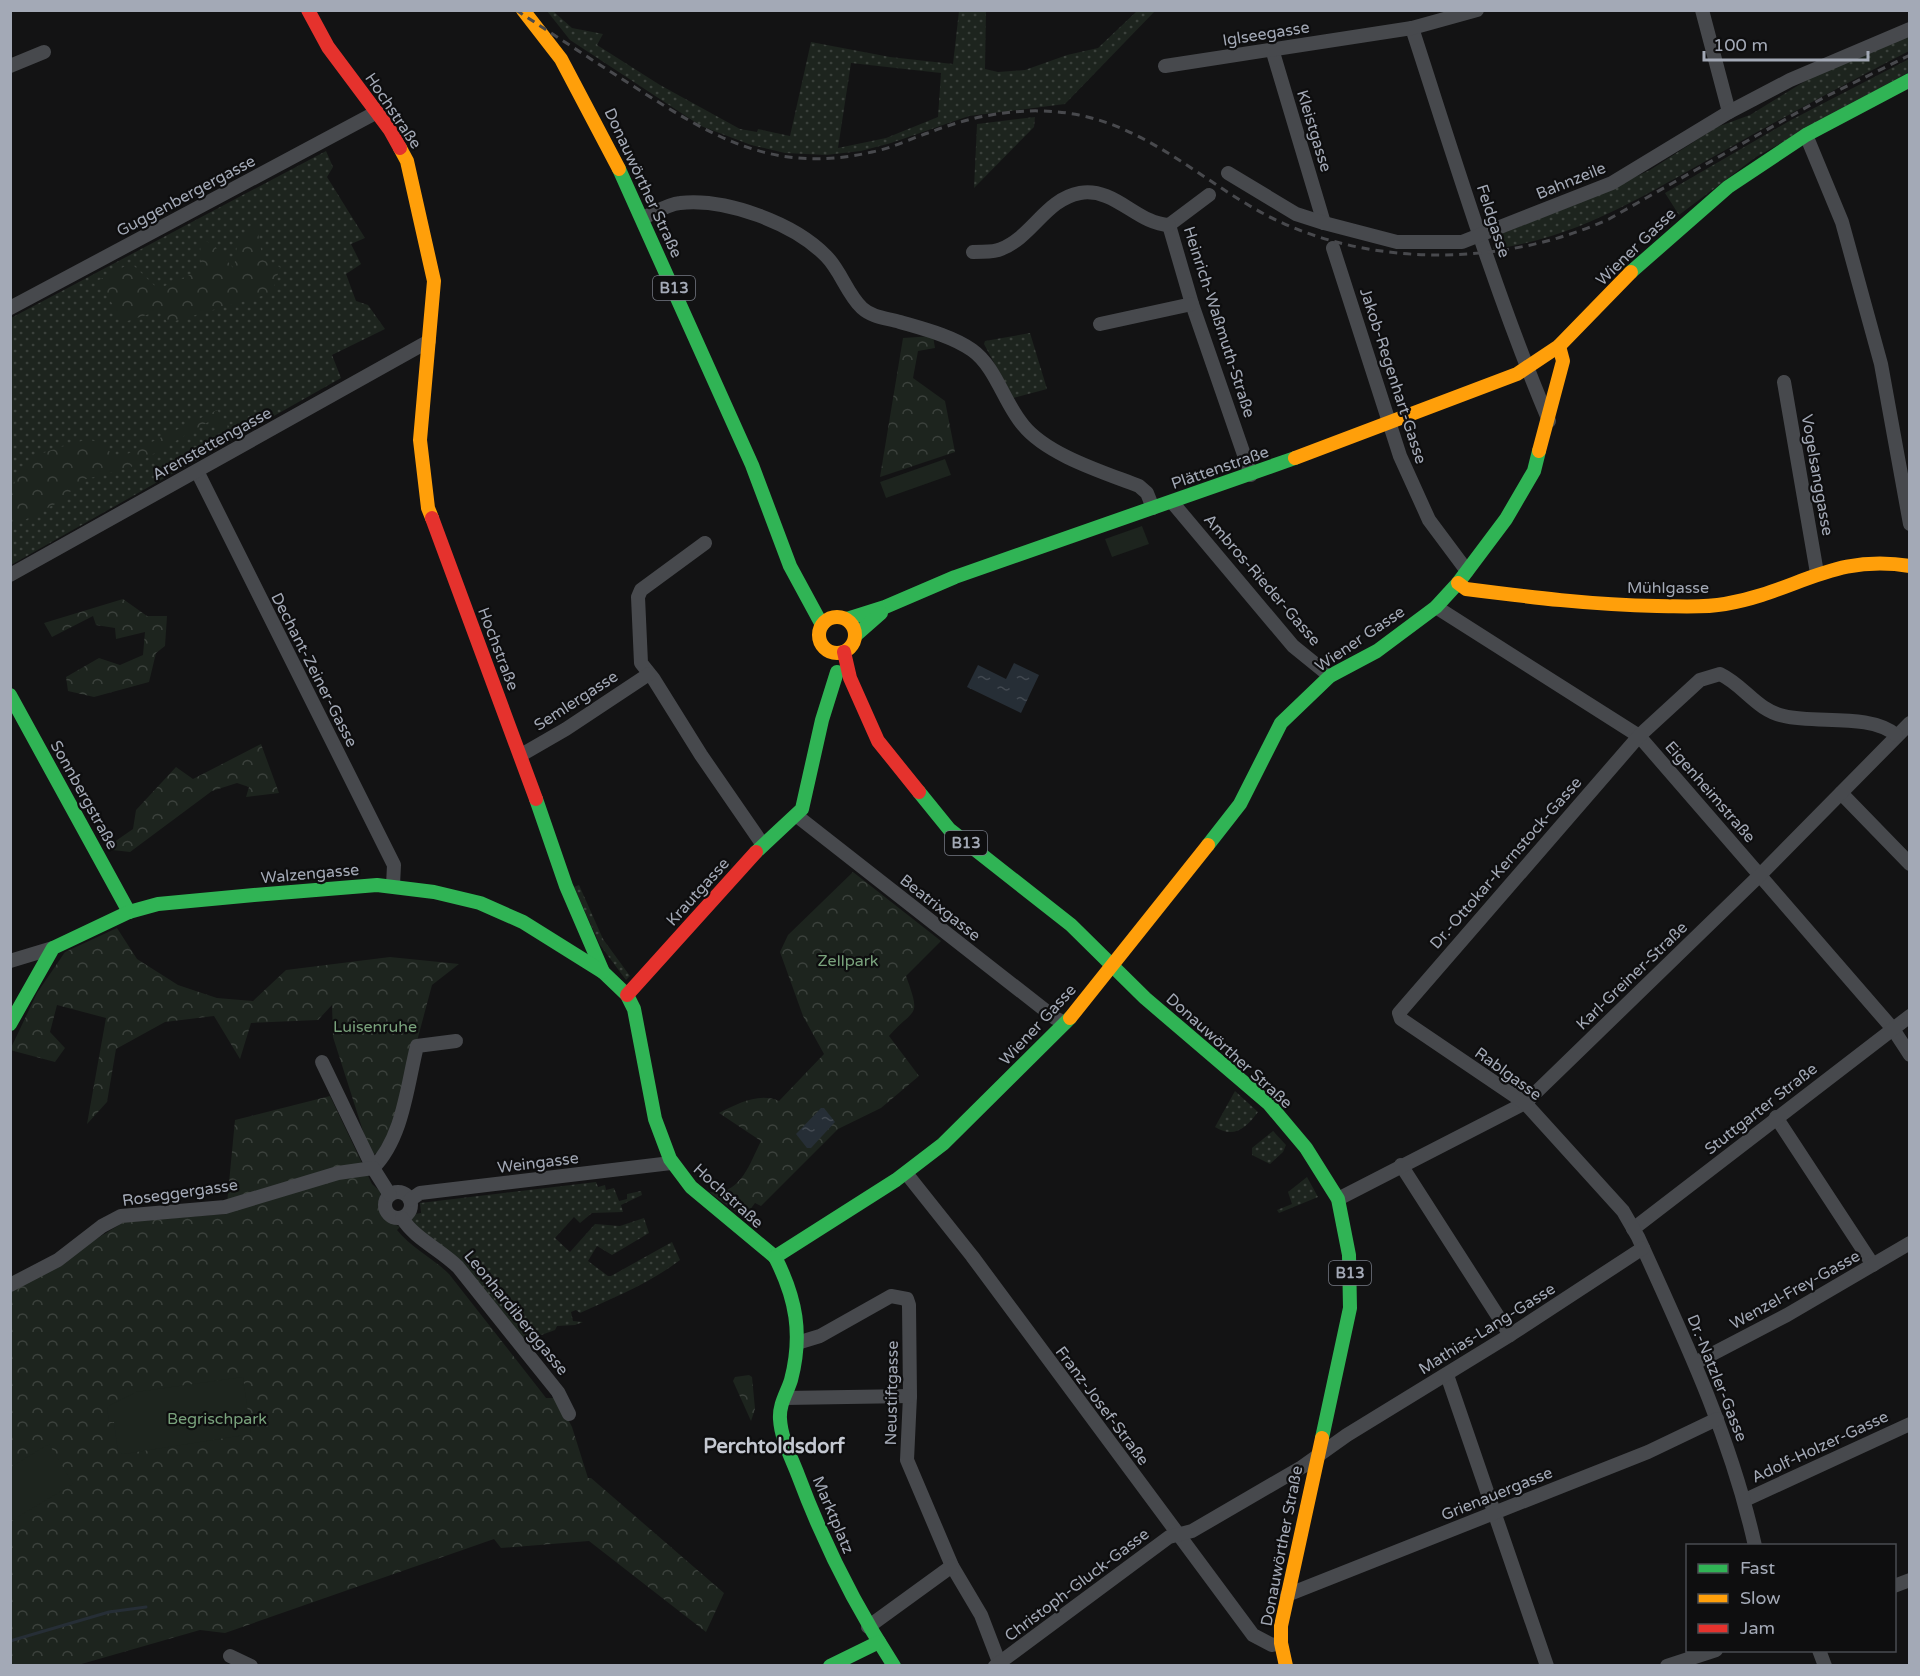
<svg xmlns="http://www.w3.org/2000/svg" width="1920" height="1676" font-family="'Varela Round',sans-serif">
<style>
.grass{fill:url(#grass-dots);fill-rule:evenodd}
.forest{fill:url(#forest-crowns)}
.pitch{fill:#1d241e}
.water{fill:url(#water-ripples)}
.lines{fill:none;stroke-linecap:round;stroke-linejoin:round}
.stream{stroke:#262e36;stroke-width:3}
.street{stroke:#47494d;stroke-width:14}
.fast{stroke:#30b455;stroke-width:14}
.slow{stroke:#ff9f0a;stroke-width:14}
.jam{stroke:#e5322d;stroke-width:14}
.rail{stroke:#48494d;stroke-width:3;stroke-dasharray:8 6;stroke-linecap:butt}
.labels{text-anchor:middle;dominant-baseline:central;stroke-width:4.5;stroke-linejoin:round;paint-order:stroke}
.shield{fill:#0e0e0f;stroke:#767a84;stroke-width:1.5}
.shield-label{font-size:15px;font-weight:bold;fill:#a3a9b6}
.street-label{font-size:16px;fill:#a3a9b6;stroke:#0e0e0f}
.park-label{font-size:16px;fill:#79a27c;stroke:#0e0e0f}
.quarter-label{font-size:20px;font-weight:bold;fill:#c4c8d1;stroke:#0e0e0f}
</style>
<defs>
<pattern id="grass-dots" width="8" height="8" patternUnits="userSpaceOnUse" patternTransform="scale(1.5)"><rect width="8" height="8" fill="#1d241e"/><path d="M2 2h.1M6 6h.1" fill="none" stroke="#3b413c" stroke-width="1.8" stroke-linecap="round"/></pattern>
<pattern id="forest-crowns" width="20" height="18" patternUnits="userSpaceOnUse" patternTransform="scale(1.5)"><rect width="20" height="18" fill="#1d241e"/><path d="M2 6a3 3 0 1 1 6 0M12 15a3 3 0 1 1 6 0" fill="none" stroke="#3b413c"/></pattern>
<pattern id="water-ripples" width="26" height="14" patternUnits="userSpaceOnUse" patternTransform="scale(1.5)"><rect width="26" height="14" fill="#262e36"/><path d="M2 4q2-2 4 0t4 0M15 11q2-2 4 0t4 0" fill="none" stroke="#424951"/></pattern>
</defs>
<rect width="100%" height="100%" fill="#131314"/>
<g class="grass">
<path d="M547 11H553L572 28 603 34 597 45 660 85 740 129 757 132 758 129 790 136 811 42 890 57 953 64 959 11H986L985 69 998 72 1025 70 1067 55 1098 48 1137 11H1155L1065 104 969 116 891 143 861 151 826 155 785 153 751 145 701 126 570 40ZM851 63 941 73 938 117 886 138 838 148Z"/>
<path d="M1909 34V51C1849 82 1789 114 1729 148 1653 190 1581 238 1493 249L1496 236 1579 203 1650 170 1717 127 1750 115 1820 72Z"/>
<path d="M1909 59V72L1756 157 1679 215 1665 193 1791 120Z"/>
<path d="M1035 117 1034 127 974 188 977 124Z"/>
<path d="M326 151 333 167 327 177 365 238 351 244 361 264 346 274 356 301 368 305 385 329 332 355 341 378 11 565V318Z"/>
<path d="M1030 333 1047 389 1013 398 984 344 985 341Z"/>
<path d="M579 885 603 939 630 976 626 980 600 945 574 887Z"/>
<path d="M1235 1091 1258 1112C1246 1128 1234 1139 1215 1127Z"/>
<path d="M1273 1131 1286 1145 1283 1152 1270 1164 1252 1155V1148Z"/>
<path d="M1307 1177 1318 1197 1279 1213 1277 1210 1292 1204 1288 1192Z"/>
<path d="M596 1182 598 1187 605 1185 606 1190 614 1188 619 1201 627 1199V1194L641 1191 642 1195 621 1205 623 1212 592 1213 580 1223 574 1217 555 1238 570 1252 595 1224 620 1226 644 1218 649 1233 612 1255 597 1246 588 1261 608 1276H611L672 1242 680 1260C650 1283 615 1297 580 1313L576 1310 571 1312 573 1321 583 1322 575 1325 557 1326 555 1330 522 1342C501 1315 481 1287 458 1261 444 1245 423 1238 411 1221L415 1214 421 1213 420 1203Z"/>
</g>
<g class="forest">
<path d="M257 228 263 260 280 267 272 293 168 323 159 311 121 323 113 305 97 281 131 263 158 289 201 270 200 239 213 244 234 269 238 237Z"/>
<path d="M933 336 935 348 918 351 913 378 945 401 955 452 880 477 903 338Z"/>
<path d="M217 410 233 432 224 437 210 421 131 467 83 480 59 502 19 523 11 521C10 452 34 457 90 438L119 458Z"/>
<path d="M123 599 147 616H167L165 646 156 653 149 682 94 697 68 691 66 677 99 658 120 665 143 655 145 632 116 639 115 628 96 625 93 616 52 637 44 623Z"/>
<path d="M261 744 279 793 246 797 249 787 237 783 212 791 130 852 104 849 133 829 136 810 176 767 193 779Z"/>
<path d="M853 872 941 941 906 976C922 1020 914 1007 889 1036L919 1076 881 1108 838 1129 761 1206 755 1203 744 1218 709 1192C740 1196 749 1165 761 1141L719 1113C737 1104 759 1092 779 1101L824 1054 803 1016 780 952 788 935Z"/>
<path d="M117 928 137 959 178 985 217 998 253 1001 286 970 390 957 459 964 432 985 389 1146 371 1156 333 1037 332 1005 318 1020 251 1023 240 1059 214 1016 165 1022 116 1049 107 1102 87 1124 106 1018 57 1005 50 1032 65 1048 55 1062 10 1050 37 993 65 952Z"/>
<path d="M330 1096 372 1184 381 1192C376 1212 384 1218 400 1227L397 1230C410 1247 433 1258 449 1274L543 1394 546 1398H557L572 1427 588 1478H591L724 1593 706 1632 589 1541 501 1548 494 1539 225 1633 200 1630 78 1665 11 1666V1291L124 1222 226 1214 235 1120Z"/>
<path d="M749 1375 752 1377 755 1409 751 1421 733 1381 735 1377Z"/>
</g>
<g class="pitch">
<path d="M945 459 951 475 886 498 880 482Z"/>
<path d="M1142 526 1149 544 1112 557 1105 539Z"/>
<path d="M243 1377 251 1434 124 1454 118 1452 114 1422H109L107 1407 136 1392Z"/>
<path d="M49 1444 73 1484 11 1521V1467Z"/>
</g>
<g class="water">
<path d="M1014 663 1039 675 1021 713 967 687 978 665 1006 679Z"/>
<path d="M821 1108H824L835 1122 811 1148H807L796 1134Z"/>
</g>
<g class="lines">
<path class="stream" d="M10 1641 109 1612 146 1607"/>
<g class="street">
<path d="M1702 10 1729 112"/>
<path d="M1412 28C1455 160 1495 293 1549 421"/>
<path d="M1272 49 1324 223"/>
<path d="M10 66 44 52"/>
<path d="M1165 66 1412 28 1477 10"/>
<path d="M1806 135 1842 222 1881 364 1910 524"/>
<path d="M1228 173 1296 214 1324 223 1397 242H1462L1612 183 1729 112 1790 80 1910 29"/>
<path d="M1209 195 1169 225 1192 304 1251 475"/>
<path d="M643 218C654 213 668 204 680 203 726 198 794 223 826 256 841 271 847 294 862 308 873 318 887 318 900 322 924 329 952 336 972 350 996 367 1004 403 1023 425 1047 455 1103 472 1139 486L1147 493 1153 508"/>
<path d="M1333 248 1400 456 1429 520 1467 571"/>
<path d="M973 252C982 251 993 253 1001 249 1032 237 1046 199 1080 193 1115 187 1137 224 1169 225"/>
<path d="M10 308 377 112"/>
<path d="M1100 324 1192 304"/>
<path d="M1784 382 1817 573"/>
<path d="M197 471 394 865 393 885"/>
<path d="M1172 502 1293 646 1330 676"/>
<path d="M705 543 641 590 638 597 641 663 653 678 701 755 763 845"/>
<path d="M10 575 429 341"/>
<path d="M1436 607 1639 736 1893 1029 1910 1055"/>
<path d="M521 755 566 729 649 674"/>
<path d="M1841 793 1910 864"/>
<path d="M797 816 1055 1018 1065 1023"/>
<path d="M10 961 53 948"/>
<path d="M322 1062 373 1168C403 1138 407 1086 417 1046L456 1041"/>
<path d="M1776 1117 1873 1265"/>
<path d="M1401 1165 1510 1335"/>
<path d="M906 1173 972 1256 1253 1635 1272 1645 1281 1643"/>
<circle cx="398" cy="1205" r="13"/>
<path d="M1338 1199 1525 1103 1761 874 1910 723"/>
<path d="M410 1200 420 1193 671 1163"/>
<path d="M402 1218C414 1238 441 1250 458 1267L558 1392 569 1414"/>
<path d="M1633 1229 1910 1016"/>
<path d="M10 1285 58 1260 102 1226 121 1216 225 1207 338 1173 373 1168 390 1195"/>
<path d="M797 1343 820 1336 891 1296 907 1299 909 1305 910 1396 907 1460 952 1566 981 1615 999 1662"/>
<path d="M1695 1363 1787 1315 1910 1243"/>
<path d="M1447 1375 1547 1666"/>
<path d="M785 1398 910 1396"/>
<path d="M1745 1500 1910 1424"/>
<path d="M1755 1546C1731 1437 1684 1338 1638 1237L1623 1211 1525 1103 1401 1019 1399 1013 1639 736 1700 680 1720 674C1745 686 1756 710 1784 716 1817 724 1870 713 1896 735"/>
<path d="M1894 1586 1910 1580"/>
<path d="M1287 1595 1648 1452 1717 1419"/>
<path d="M868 1627 952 1566"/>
<path d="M1819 1650 1825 1666"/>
<path d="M230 1656 251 1666"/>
<path d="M995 1666 1169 1537 1192 1531 1302 1467 1347 1435 1510 1335 1643 1248"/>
<path d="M1667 1666 1716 1650"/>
</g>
<g class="fast">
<path d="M619 169 752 465 790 566 822 625"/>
<path d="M1631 272 1728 187 1806 135 1910 80"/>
<path d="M847 619 885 607 955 577 1295 458"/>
<path d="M856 635 881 613"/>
<path d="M10 695 129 912"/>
<path d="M919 792 949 829 1071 925 1145 998 1269 1104 1306 1148 1338 1199 1349 1255 1350 1308 1322 1438"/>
<path d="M536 799 566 886 603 972 627 995 634 1009 655 1119 670 1159 691 1187 775 1257"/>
<path d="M1208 845 1240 804 1281 723 1330 676 1377 651 1436 607 1458 583 1506 519 1534 471 1539 451"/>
<path d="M756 852 802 809 822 720 837 672"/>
<path d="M10 1024 53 948 129 912 158 904 254 895 377 885 434 892 480 903 523 922 603 972"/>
<path d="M775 1257 896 1180 943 1144 1070 1018"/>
<path d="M775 1257C796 1298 803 1334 791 1380 787 1393 779 1404 780 1419 781 1438 791 1457 798 1475 823 1542 855 1606 894 1666"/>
<path d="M830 1666 879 1642"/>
</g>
<g class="slow">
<path d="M523 10 561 59 619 169"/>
<path d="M400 148 407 161 434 281 420 440 428 508 432 518"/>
<path d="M1539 451 1563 361 1559 346"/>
<path d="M1295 458 1517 374 1559 346 1631 272"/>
<path d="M1458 583 1466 589C1529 597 1593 605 1657 606 1679 606 1703 608 1725 604 1796 592 1833 553 1910 566"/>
<circle cx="837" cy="635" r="18"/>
<path d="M1070 1018 1208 845"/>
<path d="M1286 1666 1281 1643V1626L1322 1438"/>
</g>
<g class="jam">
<path d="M308 10 328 47 390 130 400 148"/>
<path d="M432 518 536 799"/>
<path d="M844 652 850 678 878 741 919 792"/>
<path d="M627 995 756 852"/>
</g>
<path class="rail" d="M516 10C554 35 592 60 630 84 711 136 772 175 872 152 892 148 910 139 928 133 977 114 1027 105 1079 115 1144 128 1194 173 1250 206 1355 269 1499 269 1609 219L1823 98 1910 55"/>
</g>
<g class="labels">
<g class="shield">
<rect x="653" y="276" width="42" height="24" rx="4.5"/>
<rect x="945" y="831" width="42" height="24" rx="4.5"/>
<rect x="1329" y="1261" width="42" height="24" rx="4.5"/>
</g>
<g class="shield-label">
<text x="674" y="288">B13</text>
<text x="966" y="843">B13</text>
<text x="1350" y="1273">B13</text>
</g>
<g class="street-label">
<text transform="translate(1266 34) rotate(-9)">Iglseegasse</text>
<text transform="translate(393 111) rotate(56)">Hochstraße</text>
<text transform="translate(1314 131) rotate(73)">Kleistgasse</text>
<text transform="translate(1571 181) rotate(-22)">Bahnzeile</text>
<text transform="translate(643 183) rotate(65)">Donauwörther Straße</text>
<text transform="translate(186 196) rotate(-28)">Guggenbergergasse</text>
<text transform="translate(1493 221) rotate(72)">Feldgasse</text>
<text transform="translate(1636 247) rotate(-44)">Wiener Gasse</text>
<text transform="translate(1219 322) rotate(72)">Heinrich-Waßmuth-Straße</text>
<text transform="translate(1393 376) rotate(72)">Jakob-Regenhart-Gasse</text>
<text transform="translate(212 444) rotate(-29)">Arenstettengasse</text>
<text transform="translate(1220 468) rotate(-19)">Plättenstraße</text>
<text transform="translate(1817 475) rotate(80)">Vogelsanggasse</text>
<text transform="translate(1262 580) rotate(49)">Ambros-Rieder-Gasse</text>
<text x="1668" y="588">Mühlgasse</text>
<text transform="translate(1360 639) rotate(-34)">Wiener Gasse</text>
<text transform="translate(498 649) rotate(69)">Hochstraße</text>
<text transform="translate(314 670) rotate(63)">Dechant-Zeiner-Gasse</text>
<text transform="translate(576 701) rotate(-33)">Semlergasse</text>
<text transform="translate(1710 792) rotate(49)">Eigenheimstraße</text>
<text transform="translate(84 795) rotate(61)">Sonnbergstraße</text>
<text transform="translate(1506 863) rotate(-49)">Dr.-Ottokar-Kernstock-Gasse</text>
<text transform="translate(310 874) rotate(-5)">Walzengasse</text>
<text transform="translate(698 892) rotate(-48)">Krautgasse</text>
<text transform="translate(940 908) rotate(38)">Beatrixgasse</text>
<text transform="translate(1632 976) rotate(-44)">Karl-Greiner-Straße</text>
<text transform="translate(1038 1025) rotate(-47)">Wiener Gasse</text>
<text transform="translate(1229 1051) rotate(42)">Donauwörther Straße</text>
<text transform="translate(1508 1074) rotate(36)">Rablgasse</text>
<text transform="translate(1761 1109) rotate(-38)">Stuttgarter Straße</text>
<text transform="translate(538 1163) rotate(-7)">Weingasse</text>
<text transform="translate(180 1193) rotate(-8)">Roseggergasse</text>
<text transform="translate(728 1196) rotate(42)">Hochstraße</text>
<text transform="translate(1795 1290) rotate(-29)">Wenzel-Frey-Gasse</text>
<text transform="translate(516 1313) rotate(51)">Leonhardiberggasse</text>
<text transform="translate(1487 1329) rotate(-32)">Mathias-Lang-Gasse</text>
<text transform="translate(1717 1378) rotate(68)">Dr.-Natzler-Gasse</text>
<text transform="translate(892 1393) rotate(-89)">Neustiftgasse</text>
<text transform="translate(1102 1406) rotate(53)">Franz-Josef-Straße</text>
<text transform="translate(1820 1447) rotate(-25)">Adolf-Holzer-Gasse</text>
<text transform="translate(1497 1494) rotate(-22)">Grienauergasse</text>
<text transform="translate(833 1515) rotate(67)">Marktplatz</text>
<text transform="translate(1282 1546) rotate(-79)">Donauwörther Straße</text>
<text transform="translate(1077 1585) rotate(-37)">Christoph-Gluck-Gasse</text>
</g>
<g class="park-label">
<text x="848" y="961">Zellpark</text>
<text x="375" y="1027">Luisenruhe</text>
<text x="217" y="1419">Begrischpark</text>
</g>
<g class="quarter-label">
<text x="774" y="1447">Perchtoldsdorf</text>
</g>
</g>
<rect width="1920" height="1676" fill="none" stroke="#a3a9b6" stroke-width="24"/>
<rect x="1686" y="1544" width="210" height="108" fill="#0e0e0f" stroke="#4a4c52" stroke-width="1.5"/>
<rect x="1698" y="1564" width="30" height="9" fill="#30b455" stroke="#4a4c52" stroke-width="1.5"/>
<text x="1740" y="1574" font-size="18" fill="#a3a9b6">Fast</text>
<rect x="1698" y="1594" width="30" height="9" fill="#ff9f0a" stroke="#4a4c52" stroke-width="1.5"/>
<text x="1740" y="1604" font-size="18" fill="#a3a9b6">Slow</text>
<rect x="1698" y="1624" width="30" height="9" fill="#e5322d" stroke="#4a4c52" stroke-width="1.5"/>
<text x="1740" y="1634" font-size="18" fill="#a3a9b6">Jam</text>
<path d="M1704 51v9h164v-9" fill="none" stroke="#a3a9b6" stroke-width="3"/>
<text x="1713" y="51" font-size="18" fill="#a3a9b6" stroke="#0e0e0f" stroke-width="4.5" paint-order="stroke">100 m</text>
</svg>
